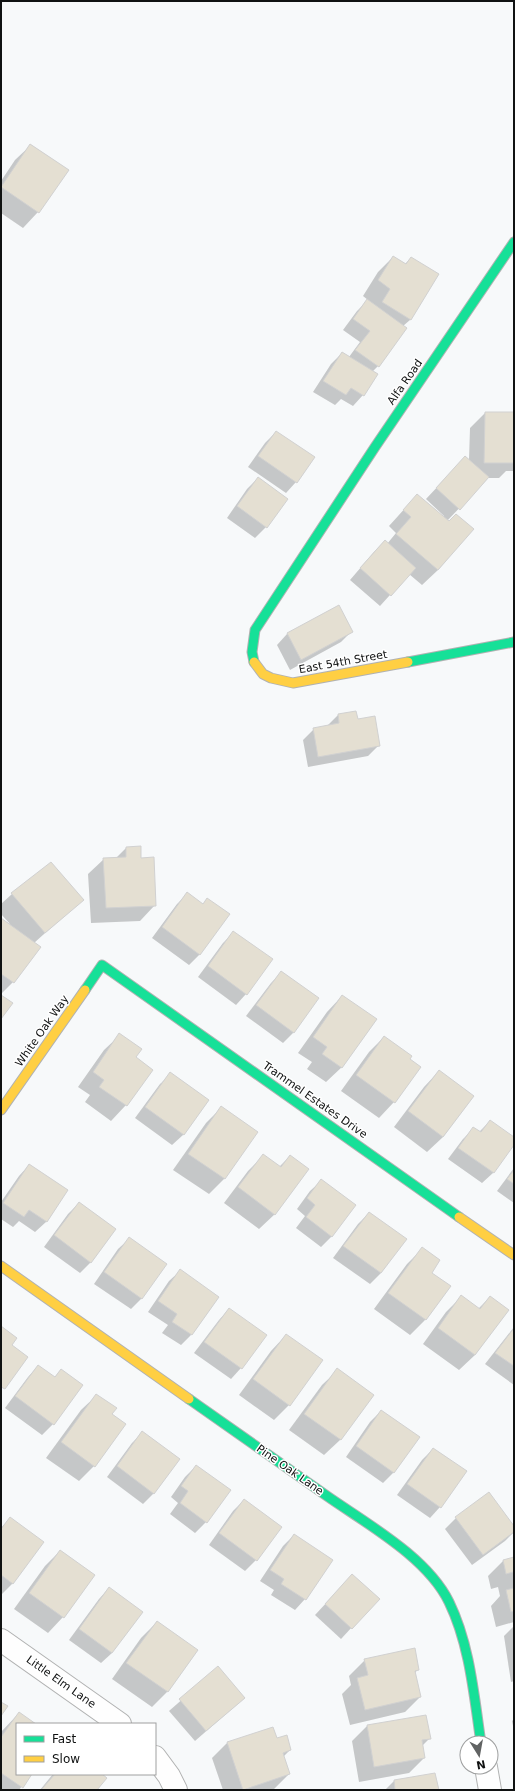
<svg xmlns="http://www.w3.org/2000/svg" width="515" height="1791" font-family="'DejaVu Sans',sans-serif">
<style>
.shadow{fill:#0003}
.building{fill:#e4dfd2;stroke:#d1d1d1}
.lines{fill:none;stroke-linecap:round;stroke-linejoin:round}
.street-casing{stroke:#b1b2b2;stroke-width:24}
.fast-casing{stroke:#b1b2b2;stroke-width:11}
.slow-casing{stroke:#b1b2b2;stroke-width:11}
.street{stroke:#fefefe;stroke-width:22}
.fast{stroke:#16e098;stroke-width:9}
.slow{stroke:#ffcf43;stroke-width:9}
.labels{text-anchor:middle;dominant-baseline:central;stroke-width:3;stroke-linejoin:round;paint-order:stroke}
.street-label{font-size:11px;fill:#101212;stroke:#fff}
</style>
<rect width="100%" height="100%" fill="#f7f9fa"/>
<g class="shadow">
<path d="M31 145 68 170 38 212 23 228 1 213V181L15 160Z"/>
<path d="M393 257 405 264 411 258 438 274 410 320 403 326 378 366 372 372 363 395 353 406 341 399 335 405 313 392 331 364 342 353 349 357 360 342 343 330 357 311 368 300 363 296 378 272Z"/>
<path d="M485 413H514V471H506L499 478H488L447 521 472 529 438 570 422 585 409 574 380 606 350 580 374 552 385 541 387 544 396 533 389 526 417 495 443 517 444 516 426 499 455 468 469 460 470 428Z"/>
<path d="M276 432 296 482 286 493 248 467 265 443Z"/>
<path d="M258 478 266 527 255 538 227 518 247 489Z"/>
<path d="M338 606 352 631 341 642 290 670 277 645 287 634Z"/>
<path d="M338 715 379 745 368 756 308 767 303 740 314 729 327 726Z"/>
<path d="M126 848 140 859 155 905 140 921 91 923 88 874 104 859 116 858Z"/>
<path d="M12 894 82 900 34 943 13 982 1 994V919L10 924 1 914V904Z"/>
<path d="M187 894 202 905 207 900 200 954 189 965 152 938 177 904Z"/>
<path d="M234 932 246 994 236 1005 198 977 223 943Z"/>
<path d="M282 972 294 1032 283 1043 246 1016 271 983Z"/>
<path d="M342 996V1067L326 1082 307 1069 312 1062 298 1053 327 1012Z"/>
<path d="M120 1035 135 1058 126 1105 111 1121 85 1102 90 1095 78 1087 104 1050Z"/>
<path d="M384 1037 394 1102 379 1118 341 1091 369 1052Z"/>
<path d="M439 1071 473 1096 443 1137 427 1152 394 1127 424 1087Z"/>
<path d="M171 1074 207 1100 183 1135 172 1145 135 1118 160 1084Z"/>
<path d="M221 1108 256 1132 224 1179 209 1194 173 1170 206 1123Z"/>
<path d="M490 1121 514 1138V1144L493 1173 482 1183 448 1159 463 1139 474 1128 479 1132Z"/>
<path d="M263 1156 279 1167 290 1156 275 1214 259 1229 224 1203 248 1171Z"/>
<path d="M29 1165 67 1190 46 1222 35 1232 19 1221 13 1227 1 1219V1202L19 1176Z"/>
<path d="M514 1168V1203L497 1191Z"/>
<path d="M321 1181 332 1236 321 1247 296 1228 305 1216 297 1209 310 1191Z"/>
<path d="M79 1203 115 1229 90 1263 80 1273 44 1247 68 1214Z"/>
<path d="M369 1213 405 1239 381 1273 370 1284 333 1258 358 1224Z"/>
<path d="M129 1239 142 1298 131 1309 94 1284 118 1249Z"/>
<path d="M422 1249 430 1273 449 1287 425 1320 410 1335 374 1309 407 1264Z"/>
<path d="M180 1271 191 1335 181 1345 162 1333 168 1325 148 1312 169 1281Z"/>
<path d="M461 1297 478 1309 490 1297 507 1310 475 1355 459 1370 423 1344 446 1312Z"/>
<path d="M229 1309 241 1368 231 1379 194 1353 219 1320Z"/>
<path d="M514 1327V1385L485 1364Z"/>
<path d="M286 1335 289 1405 274 1420 239 1395 271 1351Z"/>
<path d="M38 1366 54 1378 61 1370 53 1424 42 1435 5 1408 28 1377Z"/>
<path d="M338 1370 372 1395 340 1440 324 1455 289 1430 322 1385Z"/>
<path d="M97 1395 111 1414 94 1466 79 1481 46 1458 81 1410Z"/>
<path d="M381 1411 394 1472 383 1483 346 1457 370 1422Z"/>
<path d="M143 1432 154 1493 143 1504 107 1477 132 1443Z"/>
<path d="M433 1449 440 1507 430 1518 397 1495 422 1460Z"/>
<path d="M196 1466 206 1522 195 1533 170 1514 178 1503 171 1497 185 1477Z"/>
<path d="M244 1500 256 1560 245 1571 209 1545 233 1511Z"/>
<path d="M456 1518 514 1528V1532L505 1541 472 1565 445 1529Z"/>
<path d="M10 1519 13 1583 2 1594 1 1528Z"/>
<path d="M294 1535 305 1599 295 1610 271 1595 274 1590 260 1581 283 1546Z"/>
<path d="M60 1551 94 1575 63 1617 48 1633 14 1609 45 1566Z"/>
<path d="M514 1558V1622L496 1627 491 1606 500 1596 498 1587 491 1589 488 1576 503 1561Z"/>
<path d="M342 1586 378 1599 341 1639 315 1615Z"/>
<path d="M109 1588 112 1653 101 1663 69 1640 99 1599Z"/>
<path d="M157 1622 196 1651 167 1692 152 1707 112 1679 141 1638Z"/>
<path d="M514 1626V1681L511 1682 504 1636Z"/>
<path d="M365 1660 418 1669 415 1673 420 1697 405 1712 350 1725 342 1694 351 1685 349 1676Z"/>
<path d="M218 1668 244 1698 195 1741 169 1711Z"/>
<path d="M19 1713 34 1724H17V1774H31L19 1790H1V1732Z"/>
<path d="M425 1716 430 1738 422 1746 424 1758 409 1773 359 1782 352 1741 367 1726Z"/>
<path d="M514 1719V1731L512 1721Z"/>
<path d="M276 1740 290 1750 283 1757 289 1774 274 1789 223 1790 212 1758 228 1742Z"/>
<path d="M53 1774H100L95 1790H40Z"/>
<path d="M435 1774 438 1790H385L394 1781Z"/>
</g>
<g class="building">
<path d="M30 144 69 170 39 213 1 187Z"/>
<path d="M393 256 406 264 411 257 439 274 411 320 382 302 390 289 378 280Z"/>
<path d="M367 299 407 328 379 367 355 350 370 331 353 319Z"/>
<path d="M342 352 378 374 364 396 351 388 346 395 323 381Z"/>
<path d="M485 412H514V463H484Z"/>
<path d="M276 431 315 457 297 483 258 456Z"/>
<path d="M465 456 489 477 460 510 436 488Z"/>
<path d="M258 477 288 499 267 528 237 506Z"/>
<path d="M417 494 449 521 456 514 474 529 438 570 396 534 411 517 403 510Z"/>
<path d="M385 540 416 568 391 596 360 568Z"/>
<path d="M339 605 353 632 301 660 287 633Z"/>
<path d="M356 711 358 719 375 716 380 746 318 757 313 728 339 723 338 714Z"/>
<path d="M141 846V858L154 857 156 906 106 908 103 858 126 857V847Z"/>
<path d="M51 862 84 900 45 933 11 893Z"/>
<path d="M187 892 203 904 207 898 230 914 200 955 162 927Z"/>
<path d="M1 918 41 947 14 983 1 974Z"/>
<path d="M233 931 273 959 247 995 208 966Z"/>
<path d="M281 971 319 998 294 1033 256 1005Z"/>
<path d="M1 995 13 1003 1 1019Z"/>
<path d="M342 995 377 1019 342 1068 322 1054 327 1047 313 1037Z"/>
<path d="M119 1033 142 1049 136 1057 153 1070 127 1106 99 1087 104 1080 93 1072Z"/>
<path d="M384 1036 412 1056 410 1059 421 1067 395 1103 356 1075Z"/>
<path d="M439 1070 474 1096 443 1137 408 1111Z"/>
<path d="M170 1072 209 1100 184 1135 145 1107Z"/>
<path d="M221 1106 258 1132 225 1179 188 1154Z"/>
<path d="M490 1120 514 1137V1145L494 1173 458 1148 473 1127 481 1132Z"/>
<path d="M263 1154 281 1167 290 1155 309 1169 275 1215 238 1187Z"/>
<path d="M29 1164 68 1190 47 1222 29 1210 24 1217 3 1203Z"/>
<path d="M514 1170V1184L507 1179Z"/>
<path d="M321 1179 356 1205 332 1237 306 1217 315 1205 307 1198Z"/>
<path d="M79 1202 116 1229 91 1263 54 1235Z"/>
<path d="M369 1212 407 1239 381 1273 343 1246Z"/>
<path d="M129 1237 167 1264 142 1299 104 1272Z"/>
<path d="M422 1247 440 1260 432 1273 451 1286 426 1320 388 1293Z"/>
<path d="M180 1269 219 1297 192 1335 172 1322 177 1314 158 1301Z"/>
<path d="M461 1295 480 1309 490 1296 509 1310 475 1355 438 1328Z"/>
<path d="M229 1308 267 1335 242 1369 204 1342Z"/>
<path d="M1 1326 17 1338 12 1345 28 1357 5 1389 1 1387Z"/>
<path d="M514 1328V1366L495 1353Z"/>
<path d="M286 1334 323 1360 290 1406 253 1379Z"/>
<path d="M38 1365 55 1377 61 1369 83 1385 54 1425 15 1396Z"/>
<path d="M337 1368 374 1395 341 1440 304 1414Z"/>
<path d="M96 1394 117 1408 112 1414 126 1424 95 1467 61 1442Z"/>
<path d="M381 1410 420 1437 394 1473 356 1446Z"/>
<path d="M142 1431 180 1459 154 1494 117 1466Z"/>
<path d="M433 1448 467 1471 441 1508 407 1484Z"/>
<path d="M196 1465 231 1490 207 1523 180 1503 188 1491 181 1486Z"/>
<path d="M489 1492 514 1526V1532L483 1555 455 1517Z"/>
<path d="M244 1499 282 1527 257 1561 219 1533Z"/>
<path d="M10 1517 44 1542 13 1584 1 1575V1529Z"/>
<path d="M294 1534 333 1560 306 1600 281 1584 284 1579 270 1570Z"/>
<path d="M60 1550 95 1575 64 1618 29 1593Z"/>
<path d="M514 1557V1575L513 1572 506 1574 503 1560Z"/>
<path d="M352 1574 380 1599 352 1629 325 1604Z"/>
<path d="M109 1587 143 1612 112 1653 79 1629Z"/>
<path d="M514 1588V1611L511 1612 506 1590Z"/>
<path d="M157 1621 198 1650 168 1692 126 1663Z"/>
<path d="M415 1648 419 1670 415 1671 421 1697 365 1710 357 1678 368 1675 364 1659Z"/>
<path d="M218 1666 245 1698 206 1731 179 1699Z"/>
<path d="M1 1702 8 1706 1 1716Z"/>
<path d="M19 1712 36 1724H17V1774H32L23 1788 1 1773V1737Z"/>
<path d="M426 1715 431 1739 422 1740 425 1758 374 1767 367 1725Z"/>
<path d="M273 1727 277 1738 287 1735 291 1750 283 1753 290 1774 243 1790 227 1742Z"/>
<path d="M435 1773 439 1790H395L394 1780Z"/>
<path d="M55 1774H102L107 1778 97 1790H41Z"/>
</g>
<g class="lines">
<g class="street-casing">
<g id="street">
<path d="M1 1640 120 1724"/>
<path d="M155 1757 169 1776 176 1790"/>
<path d="M486 1767 490 1790"/>
</g>
</g>
<g class="fast-casing">
<g id="fast">
<path d="M254 662 252 652 255 630 375 447 514 242"/>
<path d="M408 662 514 642"/>
<path d="M85 990 102 965 459 1217"/>
<path d="M189 1399C235 1431 281 1464 327 1496 367 1524 427 1557 449 1602 470 1645 474 1696 481 1743"/>
</g>
</g>
<g class="slow-casing">
<g id="slow">
<path d="M254 662 263 674 271 678 293 683 408 662"/>
<path d="M1 1110 85 990"/>
<path d="M459 1217 514 1255"/>
<path d="M1 1266 189 1399"/>
</g>
</g>
<use href="#street" class="street"/>
<use href="#fast" class="fast"/>
<use href="#slow" class="slow"/>
</g>
<g class="labels">
<g class="street-label">
<text transform="translate(405 382) rotate(-55)">Alfa Road</text>
<text transform="translate(343 662) rotate(-10)">East 54th Street</text>
<text transform="translate(42 1031) rotate(-55)">White Oak Way</text>
<text transform="translate(315 1100) rotate(35)">Trammel Estates Drive</text>
<text transform="translate(290 1470) rotate(35)">Pine Oak Lane</text>
<text transform="translate(61 1682) rotate(35)">Little Elm Lane</text>
</g>
</g>
<rect width="515" height="1791" fill="none" stroke="#101212" stroke-width="4"/>
<rect x="16" y="1723" width="140" height="52" fill="#ffffff" stroke="#9fa0a0"/>
<rect x="24" y="1736" width="20" height="6" fill="#16e098" stroke="#9fa0a0"/>
<text x="52" y="1743" font-size="12" fill="#101212">Fast</text>
<rect x="24" y="1756" width="20" height="6" fill="#ffcf43" stroke="#9fa0a0"/>
<text x="52" y="1763" font-size="12" fill="#101212">Slow</text>
<g transform="translate(479 1755) rotate(169)"><circle r="19" fill="#ffffff" stroke="#9fa0a0"/>
<path d="M0-3L7 15L0 10L-7 15Z" fill="#616363"/>
<text y="-6" font-size="11" font-weight="bold" text-anchor="middle" fill="#101212">N</text>
</g>
</svg>
